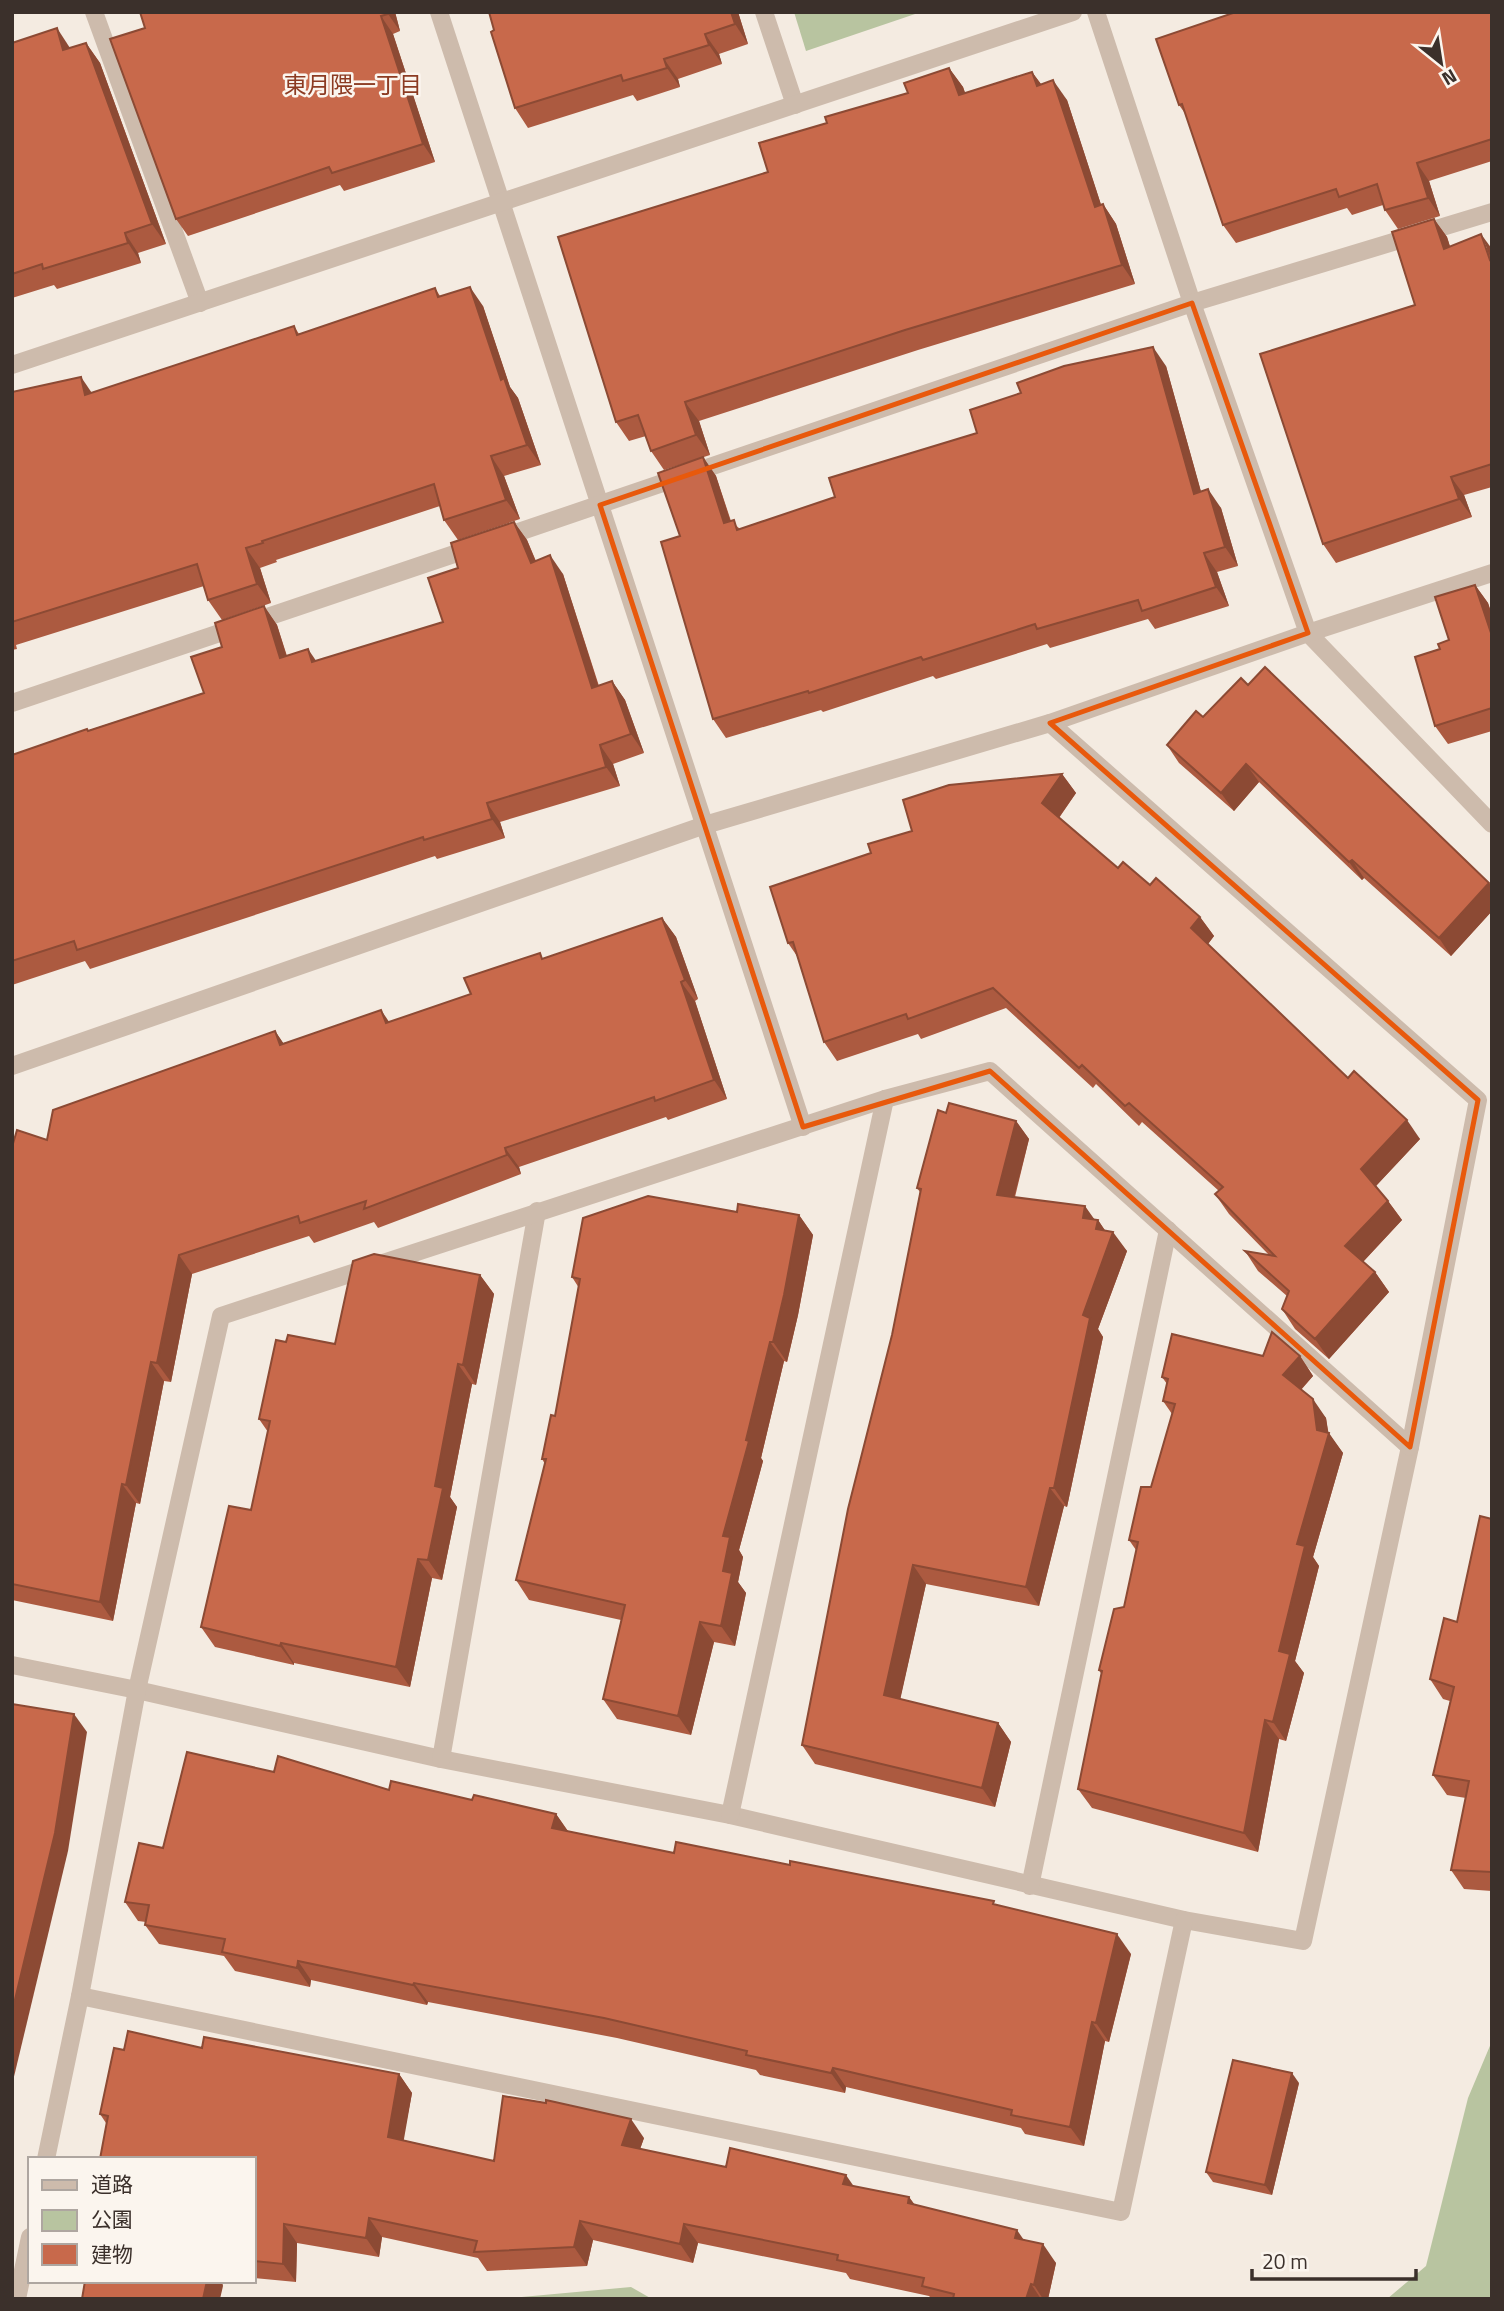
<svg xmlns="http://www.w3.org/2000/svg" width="1504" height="2311" font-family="'Titillium Web','Noto Sans JP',sans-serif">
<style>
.green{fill:#b8c4a0}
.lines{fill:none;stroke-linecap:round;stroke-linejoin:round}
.minor{stroke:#cdbbac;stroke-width:18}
.wall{fill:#ac5a40}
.shaded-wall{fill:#8c4a34}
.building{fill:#c8694b;stroke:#8c4a34;stroke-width:2}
.marked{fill:none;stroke:#e8590c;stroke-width:5;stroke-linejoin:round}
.labels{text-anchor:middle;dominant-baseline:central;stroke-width:5;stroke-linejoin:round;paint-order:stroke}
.neighbourhood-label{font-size:23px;fill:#8c3b22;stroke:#fbf5ee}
</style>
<rect width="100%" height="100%" fill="#f4ebe1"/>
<g class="green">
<path d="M794 12H921L806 51Z"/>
<path d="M1492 2041V2299H1387L1426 2266 1468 2098Z"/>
<path d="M631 2287 652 2299H500Z"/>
</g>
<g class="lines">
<g class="minor">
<path d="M94 12 200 303"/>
<path d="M439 12 803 1127"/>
<path d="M764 12 795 105"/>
<path d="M1096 12 1192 303 1308 633 1492 824"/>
<path d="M12 365 1073 12"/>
<path d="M501 538 1192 303 1492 212"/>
<path d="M12 703 475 547"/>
<path d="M12 1066 705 825 1050 723 1308 633 1492 573"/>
<path d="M12 1665 137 1690 441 1759 730 1815 1184 1920 1303 1941 1410 1447 1478 1100 1050 723"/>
<path d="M441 1759 537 1211"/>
<path d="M730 1815 885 1099"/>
<path d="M1030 1886 1168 1230"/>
<path d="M80 1996 1121 2212 1184 1920"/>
<path d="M46 2159 80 1996 137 1690 221 1316 885 1099 990 1071 1410 1447"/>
<path d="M17 2299 30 2237"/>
</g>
</g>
<g class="wall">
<path d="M140 12H395L400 31 393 34 435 162 344 191 340 185 188 236 176 219 145 28Z"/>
<path d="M738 12 748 44 719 54 722 64 678 79 680 87 637 101 633 95 528 128 515 108Z"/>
<path d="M1492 12V161L1429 181 1440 216 1398 229 1385 210 1383 205 1352 215 1347 208 1236 243 1223 225 1187 116 1179 105Z"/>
<path d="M12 43 70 48 86 43 100 63 166 244 138 253 141 263 57 289 54 285 12 298Z"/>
<path d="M949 68 963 87 965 93 1032 72 1041 84 1067 100 1101 205 1103 204 1116 224 1135 284 918 350 699 421 710 455 664 470 651 451 646 436 629 441 616 422 768 172 827 123 908 93Z"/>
<path d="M1434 219 1447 237 1450 247 1492 249V487L1464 495 1472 517 1336 563 1323 544 1415 305Z"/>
<path d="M435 288 440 296 483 306 510 387 518 398 541 465 504 476 520 519 458 540 444 520 440 506 276 560 277 562 260 568 271 603 222 620 208 600 204 586 16 645 17 649 12 650V392L92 393 294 326 299 334Z"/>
<path d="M1166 366 1201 492 1221 508 1238 566 1217 572 1229 606 1155 629 1148 619 1050 648 1047 644 936 679 933 676 823 712 821 710 726 738 713 719 680 536 703 457 716 476 731 521 740 529 835 497 977 433Z"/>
<path d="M514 522 527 540 536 561 563 574 599 686 612 681 625 700 644 753 613 764 620 786 500 822 505 838 437 859 435 856 90 969 85 961 12 985V755L204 693 222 647 264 606 277 625 287 656 316 661 443 622 458 568Z"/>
<path d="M1475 585 1488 603 1492 615V731L1448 744 1435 726 1440 649 1449 640Z"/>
<path d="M1248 685 1489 883 1492 888V911L1451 956 1364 878 1362 880 1259 782 1234 811 1179 763 1167 745Z"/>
<path d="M1062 774 1076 793 1059 818 1118 868 1150 885 1200 917 1214 936 1208 944 1348 1078 1420 1139 1376 1186 1388 1201 1402 1220 1363 1262 1375 1272 1389 1292 1329 1359 1295 1329 1282 1309 1287 1296 1258 1271 1245 1251 1269 1255 1229 1214 1215 1194 1219 1191 1142 1122 1139 1126 1096 1084 1093 1088 1006 1008 921 1039 918 1034 837 1061 824 1042 797 956 788 943 871 853 912 831Z"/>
<path d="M662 918 676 937 698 999 695 1001 727 1099 668 1120 666 1117 519 1167 521 1174 378 1228 374 1222 314 1243 309 1236 192 1274 171 1382 164 1381 140 1504 136 1503 113 1621 12 1600V1147L47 1140 275 1031 283 1043 389 1022 471 994 544 959Z"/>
<path d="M946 1113 1016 1121 1029 1139 1015 1197 1098 1220 1105 1231 1127 1251 1098 1329 1103 1337 1067 1507 1064 1506 1039 1606 926 1584 900 1699 998 1723 1011 1742 995 1807 815 1764 802 1745 892 1335 920 1192 917 1188Z"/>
<path d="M737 1212 799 1215 813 1235 798 1315 787 1362 784 1361 761 1458 763 1461 739 1550 743 1557 738 1582 746 1593 735 1646 714 1642 691 1735 617 1719 603 1699 621 1620 529 1600 516 1580 545 1464 542 1459 555 1416 579 1288 572 1277Z"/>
<path d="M480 1275 494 1294 476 1385 472 1384 450 1497 457 1507 442 1580 432 1578 410 1687 294 1663V1665L215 1647 201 1627 251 1510 268 1432 259 1419 286 1342 335 1344Z"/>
<path d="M1263 1356H1300L1313 1376 1301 1390 1326 1418 1328 1433 1343 1453 1313 1557 1319 1566 1295 1661 1304 1673 1286 1741 1279 1739 1258 1852 1092 1808 1078 1789 1102 1675 1099 1670 1124 1607 1136 1550 1129 1540 1151 1487 1172 1414 1163 1401 1167 1384 1162 1377Z"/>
<path d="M1492 1519V1891L1464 1889 1451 1870 1466 1798 1447 1795 1433 1775 1450 1701 1443 1699 1430 1679 1457 1622Z"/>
<path d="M274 1772 389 1790 472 1800 556 1814 568 1831 674 1853 790 1865 997 1905 1131 1954 1109 2042 1105 2041 1084 2146 1025 2134 1021 2128 846 2087 845 2093 760 2075 756 2070 617 2038 428 2002 427 2005 311 1980 310 1987 235 1971 224 1956 159 1944 145 1925 146 1922 138 1921 125 1902 163 1848Z"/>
<path d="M202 2048 399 2074 412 2093 403 2140 494 2161 644 2138 640 2149 726 2167 854 2186 909 2197 915 2205 1024 2240 1056 2263 1048 2299H932L929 2296 850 2279 846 2273 698 2243 693 2263 593 2240 587 2266 487 2271 478 2258 382 2237 379 2257 297 2243 296 2282 254 2278V2159L106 2123 100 2114 124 2050Z"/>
<path d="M1299 2083 1272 2195 1213 2182 1206 2172Z"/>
</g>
<g class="shaded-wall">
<path d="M388 12H395L400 31 388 14Z"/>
<path d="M731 12H738L748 44 735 24Z"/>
<path d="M381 16 393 34 435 162 423 144Z"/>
<path d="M57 28 70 48 63 50Z"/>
<path d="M705 34 719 54 722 64 709 45Z"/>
<path d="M86 43 100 63 166 244 152 224Z"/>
<path d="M664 59 678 79 680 87 667 68Z"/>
<path d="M949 68 963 87 973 115 959 95Z"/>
<path d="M1032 72 1046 91 1037 86Z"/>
<path d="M1053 80 1067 100 1108 226 1095 207Z"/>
<path d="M1417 163 1429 181 1440 216 1428 198Z"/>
<path d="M1103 204 1116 224 1135 284 1122 265Z"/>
<path d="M1434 219 1447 237 1457 268 1444 249Z"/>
<path d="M125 233 138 253 141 263 128 243Z"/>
<path d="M1481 234 1492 249V261Z"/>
<path d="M470 287 483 306 510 387 518 398 541 465 527 445 501 380Z"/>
<path d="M1153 347 1166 366 1207 513 1194 494Z"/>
<path d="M81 377 94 396 85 395Z"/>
<path d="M685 402 699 421 710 455 696 435Z"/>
<path d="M491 456 504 476 520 519 506 500Z"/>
<path d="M703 457 716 476 737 542 724 523Z"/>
<path d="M1451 477 1464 495 1472 517 1459 499Z"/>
<path d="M1208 489 1221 508 1238 566 1225 547Z"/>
<path d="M514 522 527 540 544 582 531 563Z"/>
<path d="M246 548 260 568 271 603 257 584Z"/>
<path d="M1204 553 1217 572 1229 606 1216 587Z"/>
<path d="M550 555 563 574 605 707 592 688Z"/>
<path d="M1475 585 1488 603 1492 615V636Z"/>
<path d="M264 606 277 625 293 677 280 658Z"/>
<path d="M308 649 321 668 312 662Z"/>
<path d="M612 681 625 700 644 753 631 734Z"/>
<path d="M600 745 613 764 620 786 606 767Z"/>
<path d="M1246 764 1259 782 1234 811 1221 793Z"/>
<path d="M1062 774 1076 793 1055 823 1042 803Z"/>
<path d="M487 803 500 822 505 838 492 819Z"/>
<path d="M1352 860 1364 878 1362 880 1349 862Z"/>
<path d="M1489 883 1492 888V911L1451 956 1439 938Z"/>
<path d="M1200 917 1214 936 1205 948 1191 928Z"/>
<path d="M662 918 676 937 698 999 685 980Z"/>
<path d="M681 982 695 1001 727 1099 714 1080Z"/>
<path d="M381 1010 394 1029 386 1023Z"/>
<path d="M275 1031 288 1050 280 1045Z"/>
<path d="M1407 1120 1420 1139 1374 1188 1361 1169Z"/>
<path d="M1016 1121 1029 1139 1010 1213 997 1195Z"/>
<path d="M505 1148 519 1167 521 1174 507 1155Z"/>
<path d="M1388 1201 1402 1220 1359 1266 1345 1246Z"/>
<path d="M1085 1206 1097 1223 1098 1220 1111 1239 1113 1232 1127 1251 1098 1329 1103 1337 1067 1507 1054 1488 1083 1315V1218Z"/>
<path d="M799 1215 813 1235 798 1315 787 1362 773 1342Z"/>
<path d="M179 1255 192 1274 171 1382 157 1363Z"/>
<path d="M1375 1272 1389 1292 1329 1359 1315 1339Z"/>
<path d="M480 1275 494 1294 476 1385 463 1365Z"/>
<path d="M770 1342 784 1361 761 1458 763 1461 739 1550 743 1557 738 1582 746 1593 735 1646 721 1626 723 1536Z"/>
<path d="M1300 1356 1313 1376 1296 1395 1283 1375Z"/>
<path d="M151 1362 164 1381 140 1504 126 1485Z"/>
<path d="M458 1364 472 1384 450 1497 457 1507 442 1580 428 1560 435 1486Z"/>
<path d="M1313 1399 1326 1418 1329 1436V1433L1343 1453 1313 1557 1319 1566 1295 1661 1304 1673 1286 1741 1273 1722 1279 1651 1317 1430Z"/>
<path d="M122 1484 136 1503 113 1621 100 1602Z"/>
<path d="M1050 1488 1064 1506 1039 1606 1026 1587Z"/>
<path d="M418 1559 432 1578 410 1687 396 1667Z"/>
<path d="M913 1565 926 1584 897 1714 884 1695Z"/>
<path d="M700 1622 714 1642 691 1735 678 1716Z"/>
<path d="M281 1643 294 1663V1665L280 1646Z"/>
<path d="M74 1714 87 1732 68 1851 12 2085V2012Z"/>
<path d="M1265 1720 1279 1739 1258 1852 1244 1833Z"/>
<path d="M998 1723 1011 1742 995 1807 982 1788Z"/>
<path d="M556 1814 569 1833 552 1828Z"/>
<path d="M1117 1934 1131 1954 1109 2042 1096 2023Z"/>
<path d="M298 1961 311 1980 310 1987 297 1968Z"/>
<path d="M414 1983 428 2002 427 2005 413 1985Z"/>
<path d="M1092 2022 1105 2041 1084 2146 1070 2127Z"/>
<path d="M833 2068 846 2087 845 2093 831 2073Z"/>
<path d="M1292 2073 1299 2083 1272 2195 1265 2185Z"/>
<path d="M399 2074 412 2093 401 2156 388 2137Z"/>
<path d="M631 2119 644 2138 635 2163 622 2145Z"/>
<path d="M846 2175 859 2194 843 2184Z"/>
<path d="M909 2197 922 2216 908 2203Z"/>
<path d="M369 2218 382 2237 379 2257 366 2238Z"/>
<path d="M580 2221 593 2240 587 2266 574 2247Z"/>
<path d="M284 2224 297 2243 296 2282 283 2264Z"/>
<path d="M684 2224 698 2243 693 2263 680 2244Z"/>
<path d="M1017 2230 1030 2249 1015 2238Z"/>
<path d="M1043 2244 1056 2263 1048 2299H1043L1034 2285Z"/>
<path d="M207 2281H222L223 2286 220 2299H203Z"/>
<path d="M1031 2284 1041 2299H1026Z"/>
</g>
<g class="building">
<path d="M140 12H388V14L381 16 423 144 332 173 329 167 176 219 110 39 145 28Z"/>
<path d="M489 12H731L735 24 705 34 709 45 664 59 667 68 623 81 621 75 515 108 491 32 494 30Z"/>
<path d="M1236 12H1492V139L1417 163 1428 198 1385 210 1377 184 1339 197 1336 189 1223 225 1182 104 1179 105 1156 39Z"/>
<path d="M57 28 63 50 86 43 152 224 125 233 128 243 43 269 42 264 12 274V43Z"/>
<path d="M949 68 959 95 1032 72 1037 86 1053 80 1095 207 1103 204 1122 265 905 330 685 402 696 435 651 451 638 415 616 422 558 237 768 172 759 143 827 123 825 117 908 93 904 83Z"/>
<path d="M1434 219 1444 249 1481 234 1490 260 1492 259V464L1451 477 1459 499 1323 544 1260 354 1415 305 1392 232Z"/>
<path d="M470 287 501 380 504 378 527 445 491 456 506 500 444 520 434 484 262 541 263 543 246 548 257 584 208 600 197 564 12 622V392L81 377 85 395 294 326 297 335 435 288 438 297Z"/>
<path d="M1153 347 1194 494 1208 489 1225 547 1204 553 1216 587 1142 611 1138 600 1037 629 1035 624 923 660 921 657 809 693 808 691 713 719 661 542 680 536 658 473 703 457 724 523 734 520 737 530 835 497 829 478 977 433 970 410 1021 393 1017 383 1064 366Z"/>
<path d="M514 522 531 563 550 555 592 688 612 681 631 734 600 745 606 767 487 803 492 819 424 840 423 837 77 950 74 941 12 961V755L87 729 88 731 204 693 191 657 222 647 215 623 264 606 280 658 308 649 312 662 443 622 428 578 458 568 451 543Z"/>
<path d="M1475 585 1492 636V708L1435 726 1415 657 1440 649 1438 644 1449 640 1435 597Z"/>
<path d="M1265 667 1489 883 1439 938 1352 860 1349 862 1246 764 1221 793 1167 745 1196 711 1203 717 1241 678 1248 685Z"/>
<path d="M1062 774 1042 803 1118 868 1123 862 1150 885 1156 878 1200 917 1191 928 1348 1078 1354 1071 1407 1120 1361 1169 1388 1201 1345 1246 1375 1272 1315 1339 1282 1309 1289 1291 1245 1251 1275 1256 1215 1194 1223 1187 1129 1103 1125 1106 1082 1065 1079 1068 993 988 908 1019 906 1014 824 1042 793 942 788 943 770 887 871 853 868 844 912 831 903 800 949 785Z"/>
<path d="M662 918 685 980 681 982 714 1080 655 1101 654 1097 505 1148 507 1155 364 1209 366 1201 300 1223 298 1216 179 1255 157 1363 151 1362 126 1485 122 1484 100 1602 12 1584V1147L17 1130 47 1140 53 1110 275 1031 280 1045 381 1010 386 1023 471 994 464 978 540 953 542 959Z"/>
<path d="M949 1103 1016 1121 997 1195 1085 1206 1083 1218 1098 1220 1096 1229 1113 1232 1083 1315 1090 1318 1054 1488H1050L1026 1587 913 1565 884 1695 998 1723 982 1788 802 1745 848 1509 892 1335 921 1189 917 1188 938 1110 946 1113Z"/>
<path d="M648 1196 737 1212 738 1204 799 1215 784 1295 773 1342H770L746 1440 749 1441 723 1536 730 1537 723 1571 732 1573 721 1626 700 1622 678 1716 603 1699 625 1605 516 1580 546 1459H542L551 1415 555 1416 580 1279 572 1277 583 1218Z"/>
<path d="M374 1254 480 1275 463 1365 458 1364 435 1486 443 1488 428 1560 418 1559 396 1667 281 1643 280 1646 201 1627 229 1506 251 1510 270 1421 259 1419 276 1340 286 1342 288 1335 335 1344 353 1261Z"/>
<path d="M1272 1332 1300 1356 1283 1375 1313 1399 1317 1430 1329 1433 1297 1544 1305 1546 1279 1651 1290 1654 1273 1722 1265 1720 1244 1833 1078 1789 1102 1671 1099 1670 1114 1609 1124 1607 1138 1542 1129 1540 1141 1487H1151L1175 1404 1163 1401 1168 1379 1162 1377 1172 1334 1263 1356Z"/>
<path d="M1480 1516 1492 1519V1872L1451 1870 1469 1781 1433 1775 1454 1687 1430 1679 1444 1618 1457 1622Z"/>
<path d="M12 1704 74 1714 55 1833 12 2012Z"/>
<path d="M187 1752 274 1772 278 1756 389 1790 391 1781 472 1800 474 1795 556 1814 552 1828 674 1853 676 1842 790 1865V1861L994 1901 993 1904 1117 1934 1096 2023 1092 2022 1070 2127 1011 2115 1012 2110 833 2068 831 2073 746 2055 747 2051 604 2018 414 1983 413 1985 298 1961 297 1968 222 1952 225 1939 145 1925 149 1905 125 1902 139 1843 163 1848Z"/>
<path d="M128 2031 202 2048 204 2037 399 2074 388 2137 494 2161 503 2096 546 2103V2100L631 2119 622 2145 726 2167 730 2148 846 2175 843 2184 909 2197 908 2203 1017 2230 1015 2238 1043 2244 1034 2285 1031 2284 1026 2299H953L954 2294 922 2286 924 2278 837 2260 838 2255 684 2224 680 2244 580 2221 574 2247 474 2252 477 2241 369 2218 366 2238 284 2224 283 2264 254 2261V2159H100L108 2116 100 2114 114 2048 124 2050Z"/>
<path d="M1233 2060 1292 2073 1265 2185 1206 2172Z"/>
<path d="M85 2281H207L203 2299H82Z"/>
</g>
<path class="marked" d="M1192 303 1308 633 1050 723 1478 1100 1410 1447 990 1071 803 1127 600 505Z"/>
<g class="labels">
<g class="neighbourhood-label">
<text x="353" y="84">東月隈一丁目</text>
</g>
</g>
<rect width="1504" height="2311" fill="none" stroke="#3b302b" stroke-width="28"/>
<rect x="28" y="2157" width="228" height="126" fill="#fbf5ee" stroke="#aea6a0" stroke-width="2"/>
<rect x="42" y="2180" width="35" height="10" fill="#cdbbac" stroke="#aea6a0" stroke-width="2"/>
<text x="91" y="2192" font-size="21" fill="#3b302b">道路</text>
<rect x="42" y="2210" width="35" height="21" fill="#b8c4a0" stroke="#aea6a0" stroke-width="2"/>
<text x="91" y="2227" font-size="21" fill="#3b302b">公園</text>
<rect x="42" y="2244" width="35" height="21" fill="#c8694b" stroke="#aea6a0" stroke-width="2"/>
<text x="91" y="2262" font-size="21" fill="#3b302b">建物</text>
<g transform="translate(1441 63) rotate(150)" stroke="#fbf5ee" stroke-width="5" paint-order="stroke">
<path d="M0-5L12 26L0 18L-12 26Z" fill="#3b302b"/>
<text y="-10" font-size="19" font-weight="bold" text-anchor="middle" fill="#3b302b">N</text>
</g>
<path d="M1252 2269v10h164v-10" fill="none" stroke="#3b302b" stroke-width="3.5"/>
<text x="1262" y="2269" font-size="21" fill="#3b302b" stroke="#fbf5ee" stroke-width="5" paint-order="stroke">20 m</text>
</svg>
